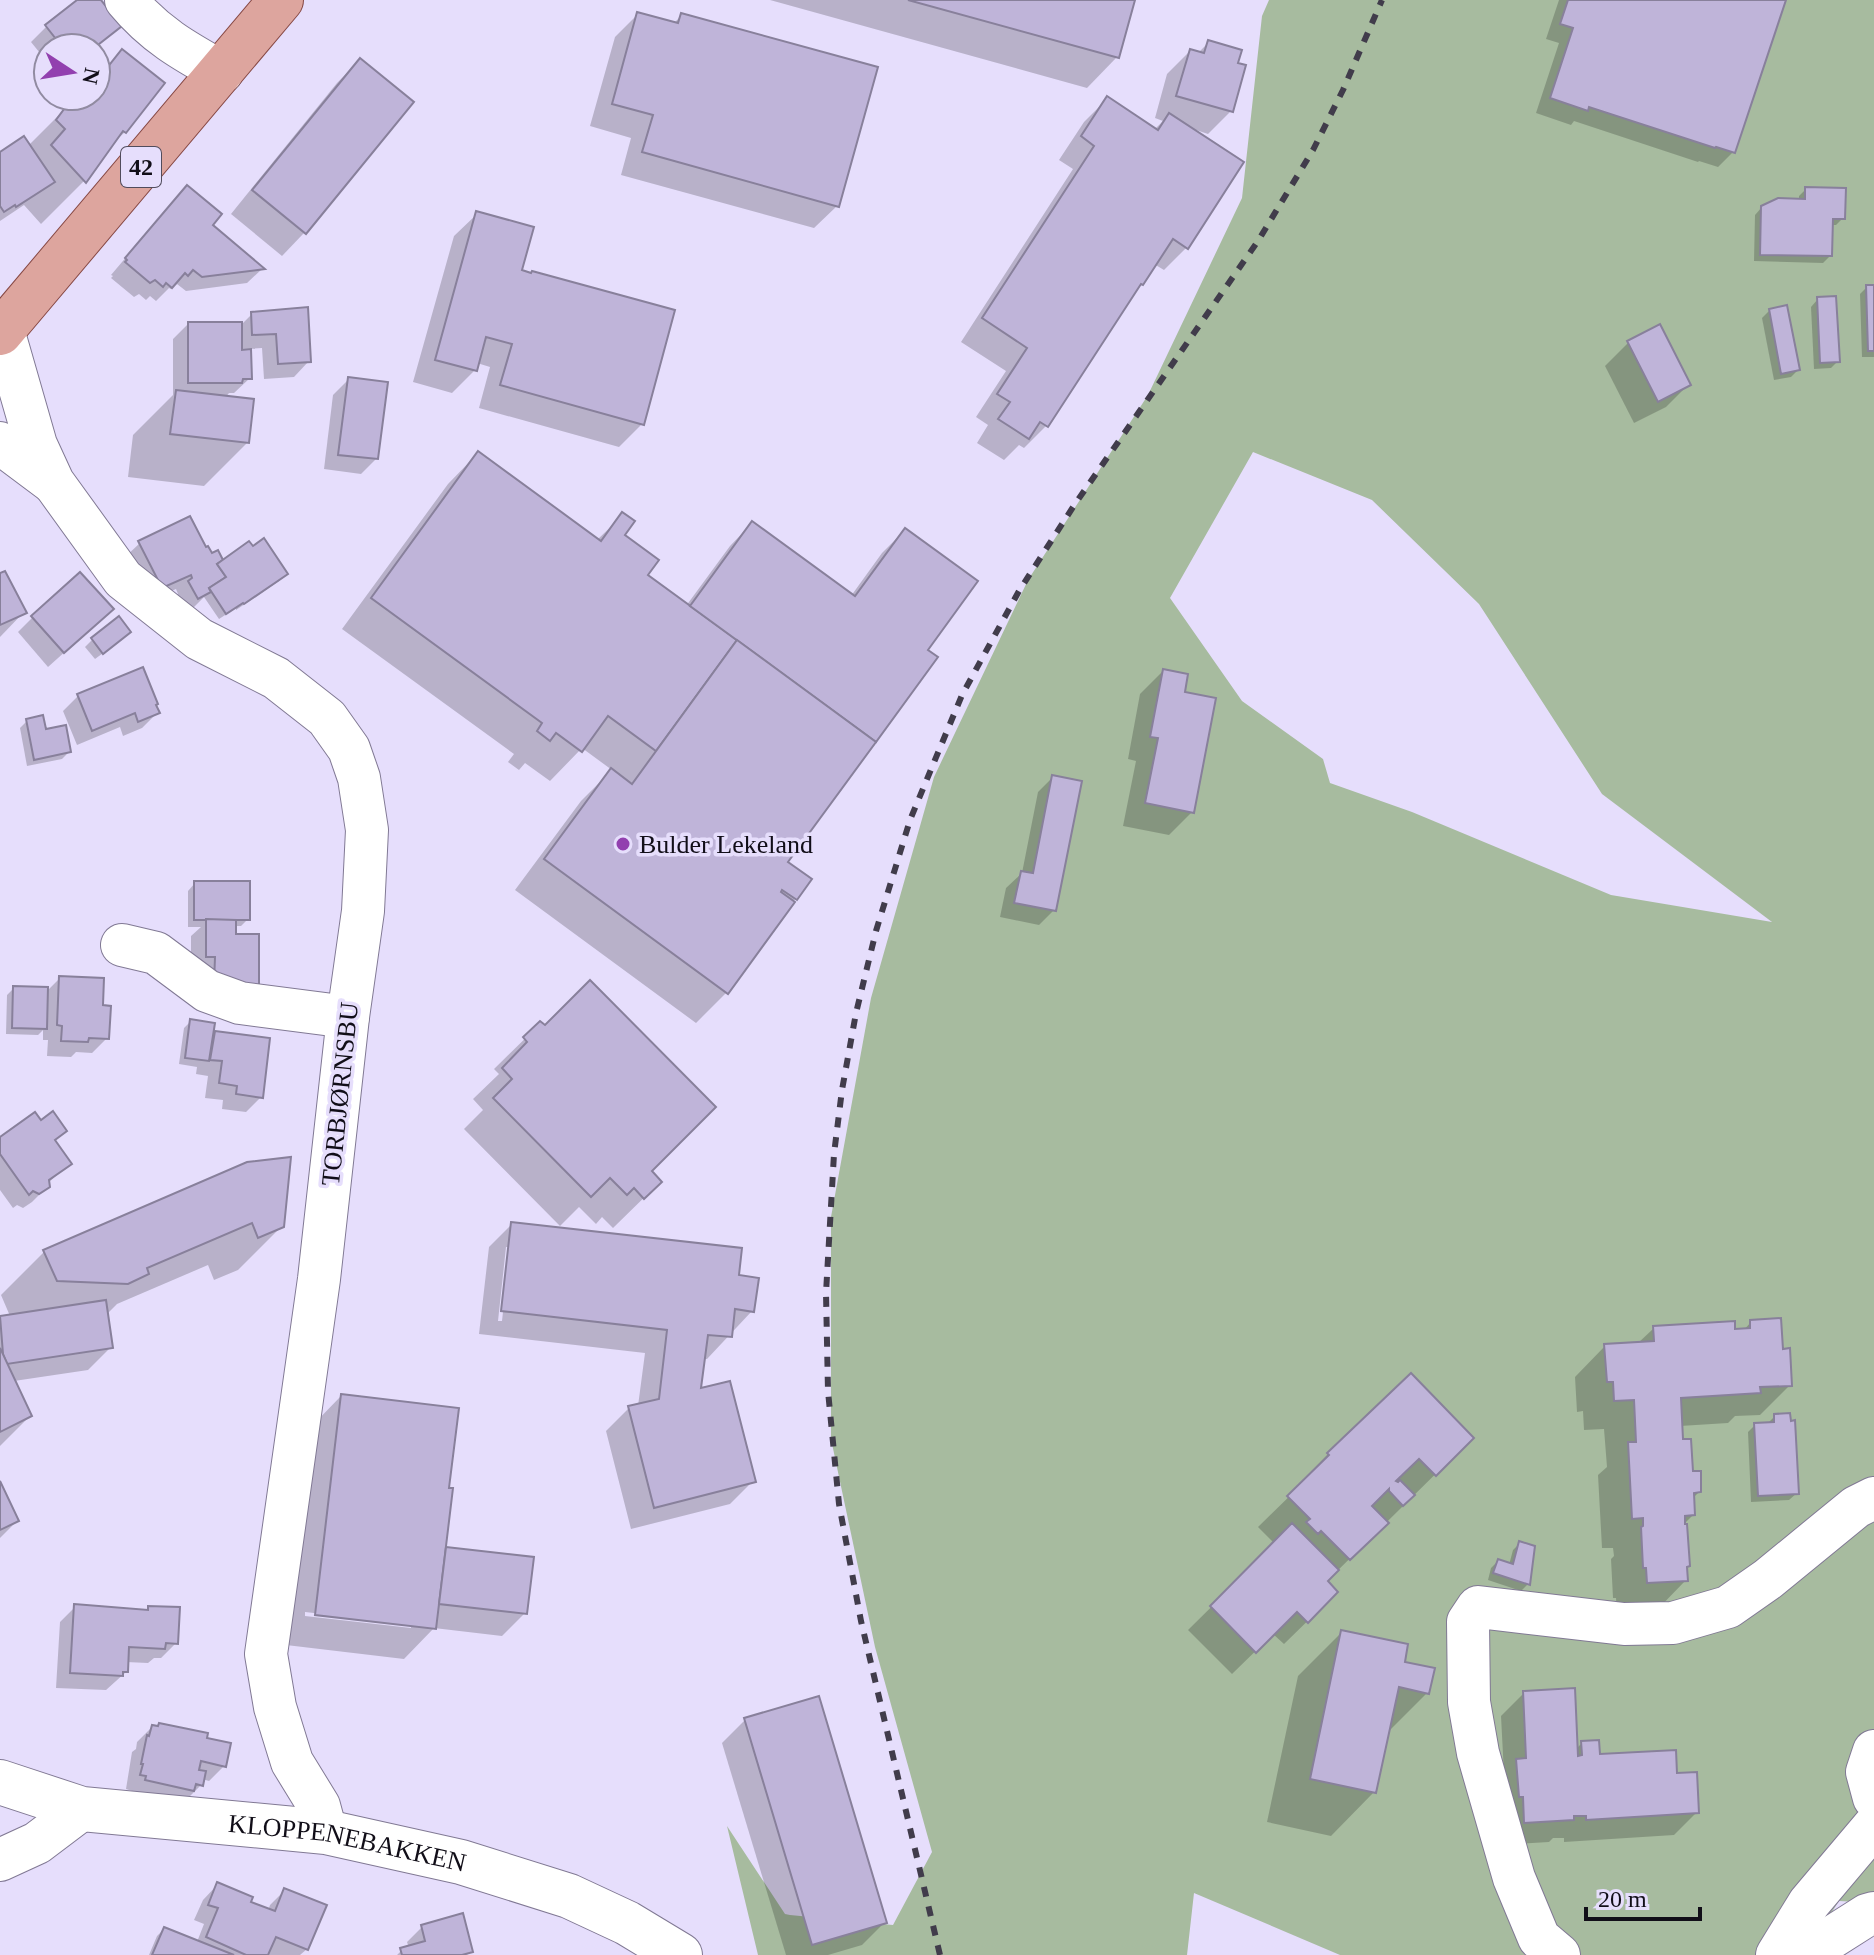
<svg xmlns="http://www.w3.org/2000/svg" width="1874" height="1955" font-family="'Times New Roman',serif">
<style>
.green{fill:#a7bb9f;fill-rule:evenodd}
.shadow{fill:#0003;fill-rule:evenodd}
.building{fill:#bfb4d9;stroke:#88809b;stroke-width:2}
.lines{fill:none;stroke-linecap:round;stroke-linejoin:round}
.street-casing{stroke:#817994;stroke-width:44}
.secondary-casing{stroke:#817994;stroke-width:46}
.primary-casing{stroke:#874945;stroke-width:46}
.street{stroke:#fff;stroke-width:42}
.secondary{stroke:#fff;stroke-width:44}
.primary{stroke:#dda59e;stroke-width:44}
.rail{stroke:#413c4b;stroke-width:6;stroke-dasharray:10 10;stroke-linecap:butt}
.poi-dot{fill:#9240af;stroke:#e6defc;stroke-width:3}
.labels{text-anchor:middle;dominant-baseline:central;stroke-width:7;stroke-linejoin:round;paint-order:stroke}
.shield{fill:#e6defc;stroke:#514c5c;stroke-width:2}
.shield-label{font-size:24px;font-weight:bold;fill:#110e18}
.poi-label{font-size:26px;fill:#110e18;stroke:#e6defc;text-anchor:start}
.street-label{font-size:26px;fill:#110e18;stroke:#e6defc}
</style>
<rect width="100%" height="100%" fill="#e6defc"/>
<path class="green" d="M1269 0H1874V1903L1839 1901 1804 1955H1340L1194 1893 1187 1955H758L727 1826 785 1914 790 1915 893 1925 932 1852 875 1647 831 1439V1217L871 998 934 777 1028 580 1148 395 1242 198 1262 16ZM1253 452 1372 500 1479 604 1602 794 1772 922 1611 895 1412 812 1330 783 1323 759 1242 701 1170 598Z"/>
<g class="shadow">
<path d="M80 0H98L119 26 95 48H48V63L31 42 46 27Z"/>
<path d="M770 0H1133L1117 57 1087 88Z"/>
<path d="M1559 0H1779L1733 152 1718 167 1699 161 1698 162 1574 121 1571 125 1536 113 1559 43 1546 39Z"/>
<path d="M638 14 673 24 682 15 837 206 814 228 621 175 631 138 590 126 615 37Z"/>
<path d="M1208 43 1231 111 1208 134 1193 129 1187 247 1164 270 1154 264 1141 284 1134 291 1047 425 1024 448 1019 445 1004 460 977 443 988 425 976 417 1006 371 961 342 1073 169 1059 160 1084 122 1107 99 1154 130 1163 121 1155 118 1167 74 1190 51 1198 53Z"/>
<path d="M122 52 125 132 109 147 84 181 41 224 24 205 0 221V154L28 146 78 96H96V78Z"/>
<path d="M360 60 411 102 304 233 282 256 231 214 337 83Z"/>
<path d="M1806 189 1843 218 1836 225H1831L1830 256 1823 263 1754 261 1755 215 1762 207 1799 201V196Z"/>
<path d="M173 202 210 225 262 269 247 283 186 291 177 284 171 289 169 288 156 301 150 296 146 300 139 294 134 297 111 278 113 276 111 275Z"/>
<path d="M477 214 520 271 642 424 619 447 479 408 490 367 477 363 475 370 452 393 413 382 454 236Z"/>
<path d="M1867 287H1874V357H1862L1860 294Z"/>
<path d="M1818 299 1838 361 1831 368 1814 369 1811 307Z"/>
<path d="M1769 311 1798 370 1791 377 1774 380 1762 318Z"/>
<path d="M252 314 309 361 294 377 264 379 262 348 249 349 250 378 234 393H229L225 398 247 443 204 486 128 477 133 435 173 395V339L188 324H242Z"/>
<path d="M1628 343 1689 384 1666 407 1634 423 1605 366Z"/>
<path d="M348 380 377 458 361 474 324 469 333 395Z"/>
<path d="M478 453 597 540 623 515 622 536 645 576 686 606 730 546 752 523 851 596 882 553 905 530 926 650 785 862 809 880 726 993 696 1023 515 890 581 801 612 770 582 748 550 781 525 763 519 770 508 762 514 754 342 629 448 484Z"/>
<path d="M140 543 205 550 222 563 286 574 279 581 236 610V608L219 619 204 597 194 607 183 613 174 597 178 594 176 589 146 602 124 558Z"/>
<path d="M0 575 24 612 0 637Z"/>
<path d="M33 617 96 624 48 667 18 632Z"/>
<path d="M122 639 95 659 85 647 92 640Z"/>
<path d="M142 669 157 713 142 728 123 736 120 727 77 745 63 711 78 696Z"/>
<path d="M1163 671 1183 694 1192 812 1169 835 1123 826 1136 761 1128 759 1140 694Z"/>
<path d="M27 721 69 752 62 759 27 766 20 728Z"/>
<path d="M1053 777 1054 910 1039 925 1000 917 1006 888 1022 873 1038 792Z"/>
<path d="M195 883 248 919 241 926H234V936L257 984 191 971V936L201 927H188V891Z"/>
<path d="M60 978 101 1007 107 1038 92 1053 76 1052 71 1057 47 1056 48 1040H43V1030L38 1035 6 1034 7 995 14 988 49 989Z"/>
<path d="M191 1021 211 1038 215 1033 261 1097 246 1112 222 1109 223 1100 205 1098 208 1076 196 1074 197 1067 179 1064 184 1028Z"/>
<path d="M540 1024 649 1171 660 1182 613 1228 602 1217 596 1224 579 1207 560 1226 464 1129 483 1110 473 1099 499 1074 494 1069Z"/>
<path d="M40 1123 64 1131 53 1142 69 1164 47 1184 48 1186 32 1202 23 1208 17 1205 13 1208 0 1190V1139Z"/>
<path d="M289 1160 282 1226 238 1270 214 1280 208 1265 117 1304 106 1315 111 1347 88 1370 14 1381 30 1416 0 1446V1318L10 1316 1 1295 44 1252Z"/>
<path d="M512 1224 737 1277 752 1311 707 1359H703L699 1390 753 1481 730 1504 631 1529 606 1431 629 1408 638 1406 645 1353 479 1334 489 1247ZM506 1247H510L502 1321H498Z"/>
<path d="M1751 1322 1781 1351 1790 1385 1760 1415 1735 1416 1728 1423 1680 1426 1681 1441 1691 1474 1699 1492 1692 1499 1693 1515 1681 1527 1686 1580 1656 1611 1617 1613 1616 1598H1613L1611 1559 1614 1556 1613 1548H1602L1598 1475 1607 1467 1604 1429 1584 1430 1583 1411 1577 1412 1575 1377 1605 1346 1637 1344 1654 1328 1733 1331H1743Z"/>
<path d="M1411 1376 1472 1438 1326 1582V1603L1284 1644 1273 1634 1232 1674 1188 1630 1275 1544 1258 1527 1300 1486 1298 1485 1328 1454Z"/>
<path d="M341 1396 447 1489 443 1552 447 1549 525 1613 502 1636 434 1628 404 1659 286 1645 311 1427ZM305 1612 411 1624V1628L305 1616Z"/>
<path d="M1775 1416 1797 1493 1789 1500 1751 1502 1748 1432 1755 1425 1768 1423Z"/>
<path d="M0 1485 17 1521 0 1538Z"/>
<path d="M1520 1543 1528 1584 1521 1591 1488 1580 1491 1568 1498 1561 1509 1565 1513 1550Z"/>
<path d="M75 1607 145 1612 149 1608 176 1643 161 1658H154L148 1663 126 1662V1672L106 1690 56 1688 60 1622Z"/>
<path d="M1342 1632 1402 1664 1427 1693 1387 1733 1374 1792 1331 1836 1267 1822 1298 1676Z"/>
<path d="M1524 1693 1576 1749 1582 1743 1598 1756 1697 1812 1674 1835 1564 1842V1838H1553L1549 1842 1502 1845 1504 1774 1501 1716Z"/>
<path d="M745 1720 885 1922 862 1945 828 1955H786L722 1743Z"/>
<path d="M152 1727 205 1739 224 1766 209 1781 202 1779 201 1785 186 1800 131 1795 132 1791 126 1789 132 1752 136 1749 137 1742Z"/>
<path d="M218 1884 248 1903 268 1911 270 1905 285 1890 307 1949 300 1955H149L157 1936 164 1929 197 1942 204 1924 194 1920 203 1900Z"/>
<path d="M422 1927 471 1951 467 1955H397L402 1950 409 1948 407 1942Z"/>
</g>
<g class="building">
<path d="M77 0H101L122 26 94 48H63L45 25Z"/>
<path d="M908 0H1135L1119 58Z"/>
<path d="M1568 0H1786L1735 153 1716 147 1715 148 1589 107 1588 111 1550 98 1573 28 1560 24Z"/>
<path d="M637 12 678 23 681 13 878 67 839 207 642 152 653 115 612 104Z"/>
<path d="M1208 40 1242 50 1238 63 1246 65 1233 112 1176 96 1190 49 1204 53Z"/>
<path d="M122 49 165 83 126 133 123 131 86 183 51 145 65 129 56 120 73 97 78 100 81 96H96V82L99 79 100 81 109 70 107 68Z"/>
<path d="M360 58 414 102 306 234 252 190Z"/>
<path d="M1107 96 1158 130 1169 113 1244 162 1188 249 1173 239 1143 285 1141 284 1048 427 1040 422 1029 439 998 419 1010 402 997 394 1027 348 982 318 1094 146 1081 136Z"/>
<path d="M24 136 55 182 16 207 15 205 4 212 0 206V152Z"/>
<path d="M187 185 222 214 213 225 265 269 202 277 193 270 188 276 185 273 172 288 166 283 163 287 155 280 150 283 125 262 127 260 125 258Z"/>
<path d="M1805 187 1846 188 1845 219H1833L1832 256 1760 255 1761 206 1778 198 1805 199Z"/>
<path d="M476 211 534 227 522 270 531 273 532 271 675 310 644 425 500 385 512 344 486 337 477 371 435 360Z"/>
<path d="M1866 285H1874V351H1868Z"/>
<path d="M1836 296 1840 362 1820 363 1817 297Z"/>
<path d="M1787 305 1800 370 1781 374 1769 309Z"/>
<path d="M308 307 311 362 278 364 276 334 252 335 251 312Z"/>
<path d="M188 322H242V350L251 349 252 379H243L242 383H188Z"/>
<path d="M1660 324 1691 385 1658 402 1627 341Z"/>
<path d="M348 377 388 382 378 459 338 455Z"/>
<path d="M176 390 254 399 249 443 170 434Z"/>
<path d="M478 451 601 541 622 512 635 521 625 535 659 560 648 575 737 640 656 751 608 716 582 752 556 733 550 741 537 731 542 723 371 598Z"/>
<path d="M190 516 206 547 208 546 212 553 218 550 223 560 217 564 226 577 209 588 211 592 198 599 188 581 192 578 191 575 162 588 138 541Z"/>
<path d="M752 521 855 596 905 528 978 581 928 650 938 657 876 742 690 606Z"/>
<path d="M264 538 288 574 244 604 243 603 226 614 209 588 226 577 217 564 249 541 253 546Z"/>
<path d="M5 571 27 613 0 625V573Z"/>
<path d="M80 572 114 609 64 653 31 616Z"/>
<path d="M119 616 131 632 103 654 91 638Z"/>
<path d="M737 640 876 742 788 862 812 879 797 900 782 890 781 892 795 902 728 994 544 859 611 768 632 784Z"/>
<path d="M143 667 158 704 156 705 160 713 138 722 135 713 92 731 77 694Z"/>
<path d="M1163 669 1188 674 1185 692 1216 698 1194 813 1145 803 1158 738 1150 737Z"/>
<path d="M43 715 46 729 66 725 71 752 34 760 26 719Z"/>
<path d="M1052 775 1082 781 1056 911 1014 903 1021 871 1033 873Z"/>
<rect x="194" y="881" width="56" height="39"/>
<path d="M206 919 236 920V934H259V985L214 984 215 957H206Z"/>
<path d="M59 976 104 978 103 1005 111 1006 109 1039 89 1038 88 1042 61 1041 62 1026 57 1025Z"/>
<path d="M590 980 716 1107 652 1171 662 1182 644 1199 634 1188 627 1195 610 1178 591 1197 493 1098 512 1079 502 1068 527 1042 523 1037 540 1021 545 1025Z"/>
<path d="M13 986 48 987 47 1029 12 1028Z"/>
<path d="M190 1019 215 1023 209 1061 185 1058Z"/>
<path d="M215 1031 270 1038 263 1098 236 1094 237 1086 219 1083 222 1061 210 1060Z"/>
<path d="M53 1111 67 1131 55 1140 72 1164 49 1180 50 1187 39 1194 33 1191 29 1195 0 1154V1137L35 1112 41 1120Z"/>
<path d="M291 1157 284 1227 258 1238 252 1223 147 1268 149 1274 128 1284 57 1281 43 1250 247 1162Z"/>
<path d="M511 1222 742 1248 739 1275 759 1278 754 1312 735 1309 732 1337 708 1335 701 1388 730 1381 756 1482 654 1508 628 1406 659 1399 667 1330 501 1311Z"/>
<path d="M106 1300 113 1348 7 1364 3 1354 0 1316Z"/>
<path d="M1781 1318 1783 1349 1790 1348 1792 1386 1760 1387 1761 1393 1681 1398 1683 1439H1691L1693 1471H1701V1492L1694 1493 1695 1515 1685 1516V1524H1687L1690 1566 1687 1567 1688 1581 1647 1583 1646 1568H1643L1641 1527 1643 1526V1518L1632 1519 1628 1442H1636L1634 1400 1614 1401 1613 1382H1607L1604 1344 1654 1341 1653 1326 1735 1321V1329L1750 1328V1320Z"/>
<path d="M0 1348 32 1416 0 1432Z"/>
<path d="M1411 1373 1474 1438 1436 1476 1419 1459 1396 1481 1398 1482 1400 1480 1415 1495 1403 1506 1389 1491V1489L1372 1506 1389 1523 1350 1560 1321 1531 1318 1534 1306 1522 1310 1519 1287 1496 1329 1455 1327 1453Z"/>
<path d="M341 1394 459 1408 449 1488H453L436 1629 315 1615Z"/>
<path d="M1790 1413 1791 1421 1795 1420 1799 1494 1758 1496 1754 1423 1774 1422V1414Z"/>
<path d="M0 1481 19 1521 0 1530Z"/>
<path d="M1292 1523 1339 1570 1328 1581 1338 1592 1308 1623 1297 1612 1256 1653 1210 1606Z"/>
<path d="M1519 1541 1535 1546 1530 1585 1493 1573 1498 1559 1513 1564Z"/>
<path d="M446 1547 534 1557 527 1614 439 1604Z"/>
<path d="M74 1604 148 1610V1606L180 1607 178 1644 166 1643 165 1649 129 1647 128 1672H123V1676L70 1673Z"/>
<path d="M1341 1630 1408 1644 1405 1662 1435 1668 1429 1694 1399 1687 1376 1793 1310 1779Z"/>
<path d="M1575 1688 1578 1756 1582 1755 1581 1741 1599 1740 1600 1754 1676 1750 1677 1773 1697 1772 1699 1813 1586 1820V1816H1574V1820L1524 1823 1523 1797H1519L1516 1759 1526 1758 1523 1691Z"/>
<path d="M819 1696 887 1923 812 1945 744 1718Z"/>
<path d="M159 1723 208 1733 207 1738 231 1743 226 1767 201 1761 199 1770 206 1771 203 1786 196 1784 194 1791 145 1780 146 1776 140 1775 143 1764H141L147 1735 149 1736 152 1725 158 1726Z"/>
<path d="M217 1882 253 1897 251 1902 275 1911 284 1888 327 1905 308 1950 276 1937 268 1955H246L206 1937 218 1908 208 1905Z"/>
<path d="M463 1913 473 1952 462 1955H402L400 1948 425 1941 421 1925Z"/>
<path d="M164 1927 234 1955H152Z"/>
</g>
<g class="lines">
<g class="street-casing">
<g id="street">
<path d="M126 0C154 34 184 51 222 72"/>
<path d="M3 330 36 445 53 482 123 579 199 639 276 678 327 718 349 749 359 778 367 830 363 911 348 1017 319 1279 266 1654 275 1707 292 1762 319 1806 326 1832"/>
<path d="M0 443 52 482"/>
<path d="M122 945 156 953 207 991 240 1003 348 1017"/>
<path d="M1874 1751 1867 1772 1874 1798"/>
<path d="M0 1860 37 1843 82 1809"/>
<path d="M1559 1955 1539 1938 1514 1878 1478 1753 1469 1702 1468 1622 1478 1607 1624 1624 1673 1623 1728 1607 1768 1579 1856 1507 1874 1498"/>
<path d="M1777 1955 1809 1903 1874 1826"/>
<path d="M1804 1955 1867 1915 1874 1913"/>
</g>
</g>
<g class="secondary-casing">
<g id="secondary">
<path id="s1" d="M0 1782 82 1809 326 1832 461 1862 569 1896 627 1923 680 1955"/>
</g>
</g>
<g class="primary-casing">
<path id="primary" d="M0 333 281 0"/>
</g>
<use href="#street" class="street"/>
<use href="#secondary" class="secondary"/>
<use href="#primary" class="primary"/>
<path class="rail" d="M940 1955 861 1621 839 1504 828 1391 826 1293 834 1154 842 1090 856 1013 876 931 910 820 962 695 1019 591 1075 504 1258 241 1313 150 1343 90 1382 0"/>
</g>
<circle class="poi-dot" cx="623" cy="844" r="8"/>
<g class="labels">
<rect class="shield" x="121" y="147" width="40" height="40" rx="6"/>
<g class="shield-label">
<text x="141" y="167">42</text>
</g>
<g class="poi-label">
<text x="639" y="844">Bulder Lekeland</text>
</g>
<g class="street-label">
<text transform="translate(340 1094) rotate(-84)">TORBJØRNSBU</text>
<text stroke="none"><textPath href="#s1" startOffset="354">KLOPPENEBAKKEN</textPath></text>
</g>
</g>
<g transform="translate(72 72) rotate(102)"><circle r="38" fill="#e6defc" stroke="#918ba1" stroke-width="2"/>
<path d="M0-6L14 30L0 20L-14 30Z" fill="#9240af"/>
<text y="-12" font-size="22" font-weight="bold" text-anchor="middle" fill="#110e18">N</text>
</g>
<path d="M1586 1907v12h114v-12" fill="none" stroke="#110e18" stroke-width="4"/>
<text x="1598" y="1907" font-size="24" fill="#110e18" stroke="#e6defc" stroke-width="6" paint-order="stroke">20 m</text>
</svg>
